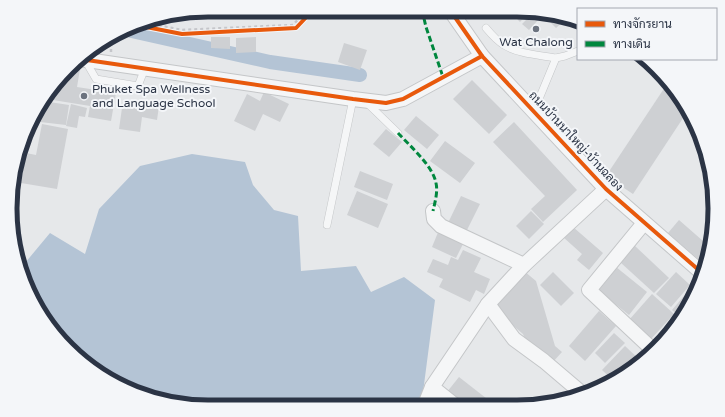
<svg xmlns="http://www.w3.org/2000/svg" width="725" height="417" font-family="'Varela Round',Sarabun,sans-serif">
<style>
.water{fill:#b4c4d5}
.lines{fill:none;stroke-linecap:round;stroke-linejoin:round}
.canal{stroke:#b4c4d5;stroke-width:14}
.building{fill:#ced0d3}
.lane-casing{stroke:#c4c6c8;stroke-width:8}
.street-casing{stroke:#c4c6c8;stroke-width:16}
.path{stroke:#c5c6ca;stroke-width:2.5;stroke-dasharray:3 3;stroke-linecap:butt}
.lane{stroke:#f5f6f7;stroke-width:7}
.street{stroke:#f5f6f7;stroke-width:14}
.quiet{stroke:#00873e;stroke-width:3;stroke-dasharray:6 3;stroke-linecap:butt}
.cycleway-casing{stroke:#f4f6f9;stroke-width:6}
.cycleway{stroke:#e8590c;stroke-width:4}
.poi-dot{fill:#6c737f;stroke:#f4f6f9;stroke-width:1.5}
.labels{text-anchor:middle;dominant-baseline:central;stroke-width:4;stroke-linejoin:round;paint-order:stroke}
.poi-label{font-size:12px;fill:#2b3445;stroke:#f4f6f9}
.street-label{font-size:12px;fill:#2b3445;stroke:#f4f6f9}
.rim{fill:none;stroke:#2b3445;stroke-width:5}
</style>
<rect width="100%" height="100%" fill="#e6e8ea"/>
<g class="water">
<path d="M209 10H264L172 16Z"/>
<path d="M192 154 245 162 253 185 274 210 298 216 301 271 356 266 371 292 404 277 435 300 422 400 420 407H195L145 397 98 374 51 330 20 269 50 233 85 254 99 209 140 166Z"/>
</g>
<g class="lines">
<path class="canal" d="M127 30 270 62 360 75"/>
</g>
<g class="building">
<path d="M519 10 530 11 520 22 514 16Z"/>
<path d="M540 12 567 18 556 28Z"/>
<path d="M533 13 539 19 529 30 522 24Z"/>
<path d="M211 37H230V49L211 48Z"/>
<path d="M256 37V52L236 53V38Z"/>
<path d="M344 43 367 50 360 70 338 62Z"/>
<path d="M72 67 80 69 77 87 116 93 111 121 88 117 90 106 53 100 55 86Z"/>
<path d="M472 80 507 115 489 134 453 99Z"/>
<path d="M667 84 681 98 687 112 633 194 606 176Z"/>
<path d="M54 87 53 96 47 95 50 91Z"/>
<path d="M264 92 289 104 280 122 263 114 255 131 234 121 247 94 260 101Z"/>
<path d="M43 101 69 105 66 125 40 122Z"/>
<path d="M123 101 159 106 157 120 142 117 140 132 119 129Z"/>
<path d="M71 104 87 108 85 117 79 116 77 128 66 126Z"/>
<path d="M416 116 439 135 427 149 404 130Z"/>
<path d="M514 122 577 190 543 222 531 209 545 196 493 142Z"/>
<path d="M42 124 68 129 57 189 21 183 26 153 36 155Z"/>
<path d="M386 129 402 142 389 157 373 144Z"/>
<path d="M445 141 475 163 460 183 430 161Z"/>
<path d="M360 171 393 184 387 200 354 187Z"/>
<path d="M357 191 388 204 378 228 347 215Z"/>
<path d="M461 196 480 204 466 232 448 223Z"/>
<path d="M531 211 544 224 529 239 516 226Z"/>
<path d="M679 220 711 248 704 264 668 233Z"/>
<path d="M573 227 603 253 589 270 577 260 582 254 563 237Z"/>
<path d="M439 230 464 242 456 258 432 247Z"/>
<path d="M635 246 669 278 654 293 620 262Z"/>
<path d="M463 250 481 258 474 272 490 279 484 294 476 290 470 302 439 287 443 279 427 272 433 259 448 265 451 257 458 260Z"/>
<path d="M616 267 647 292 629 315 598 290Z"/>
<path d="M524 271 536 281 555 346 562 352 552 363 525 339 523 334 504 318 502 311 495 304Z"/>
<path d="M553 272 574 293 561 306 540 285Z"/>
<path d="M676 272 690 285 671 307 656 294Z"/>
<path d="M689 290 692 293 682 319 672 310Z"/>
<path d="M652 294 674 314 651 339 629 320Z"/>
<path d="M599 311 616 326 585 361 569 346Z"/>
<path d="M675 316 680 321 660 345 654 340Z"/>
<path d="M614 333 625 343 605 363 595 353Z"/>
<path d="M625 346 641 361 614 381 602 370Z"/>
<path d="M459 377 491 402 488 407H465L447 392Z"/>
<path d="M434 397 447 407H427Z"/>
</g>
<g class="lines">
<g class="lane-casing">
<g id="lane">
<path d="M486 28C491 34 497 41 504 45 518 54 539 55 556 58"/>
<path d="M85 60 96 79 138 86 145 68"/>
<path d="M367 103 398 133"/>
<path d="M534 111 556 58 565 56 578 51"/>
<path d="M327 225 353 99"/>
</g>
</g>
<g class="street-casing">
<g id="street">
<path d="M450 10 482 56 606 189 701 272"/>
<path d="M80 59 353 99 386 103 403 99 482 56"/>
<path d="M433 211 434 219 441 226 524 265"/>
<path d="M644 223 589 290 653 350"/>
<path d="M488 304 514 339 544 361 584 395"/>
<path d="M432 387 457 407"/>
<path d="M424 407 432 387 488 304 524 265 606 189"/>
</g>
</g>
<g class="path">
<path d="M141 22 182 30 293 25 307 10"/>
<path d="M111 52V38"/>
</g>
<use href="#lane" class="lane"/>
<use href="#street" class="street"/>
<g class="quiet">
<path d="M422 10 426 27 443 77"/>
<path d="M398 133C410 146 433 166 436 183 438 192 435 202 433 211"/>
</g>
<g class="cycleway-casing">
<g id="cycleway">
<path d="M450 10 482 56 606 189 701 272"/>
<path d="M136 25 182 34 296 28 313 10"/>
<path d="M80 59 353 99 386 103 403 99 482 56"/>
</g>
</g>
<use href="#cycleway" class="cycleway"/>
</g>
<g class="poi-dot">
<circle cx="536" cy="29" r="4"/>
<circle cx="84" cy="96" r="4"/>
</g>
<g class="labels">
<g class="poi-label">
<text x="536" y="42">Wat Chalong</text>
<text x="92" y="89" text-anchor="start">Phuket Spa Wellness<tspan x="92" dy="14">and Language School</tspan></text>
</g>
<g class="street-label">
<text transform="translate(576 141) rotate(47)">ถนนบ้านนาใหญ่-บ้านฉลอง</text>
</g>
</g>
<path d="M0 0H725V417H0ZM208 17H517A191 191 0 0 1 708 208V209A191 191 0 0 1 517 400H208A191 191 0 0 1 17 209V208A191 191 0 0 1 208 17Z" fill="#f4f6f9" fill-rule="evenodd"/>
<path class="rim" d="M208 17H517A191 191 0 0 1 708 208V209A191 191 0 0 1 517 400H208A191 191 0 0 1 17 209V208A191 191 0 0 1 208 17Z"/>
<rect x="577" y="8" width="140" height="52" fill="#f4f6f9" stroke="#a4a8b1"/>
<rect x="585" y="21" width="20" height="6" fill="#e8590c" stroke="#a4a8b1"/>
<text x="613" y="28" font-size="12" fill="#2b3445">ทางจักรยาน</text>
<rect x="585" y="41" width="20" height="6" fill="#00873e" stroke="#a4a8b1"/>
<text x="613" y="48" font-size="12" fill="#2b3445">ทางเดิน</text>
</svg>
